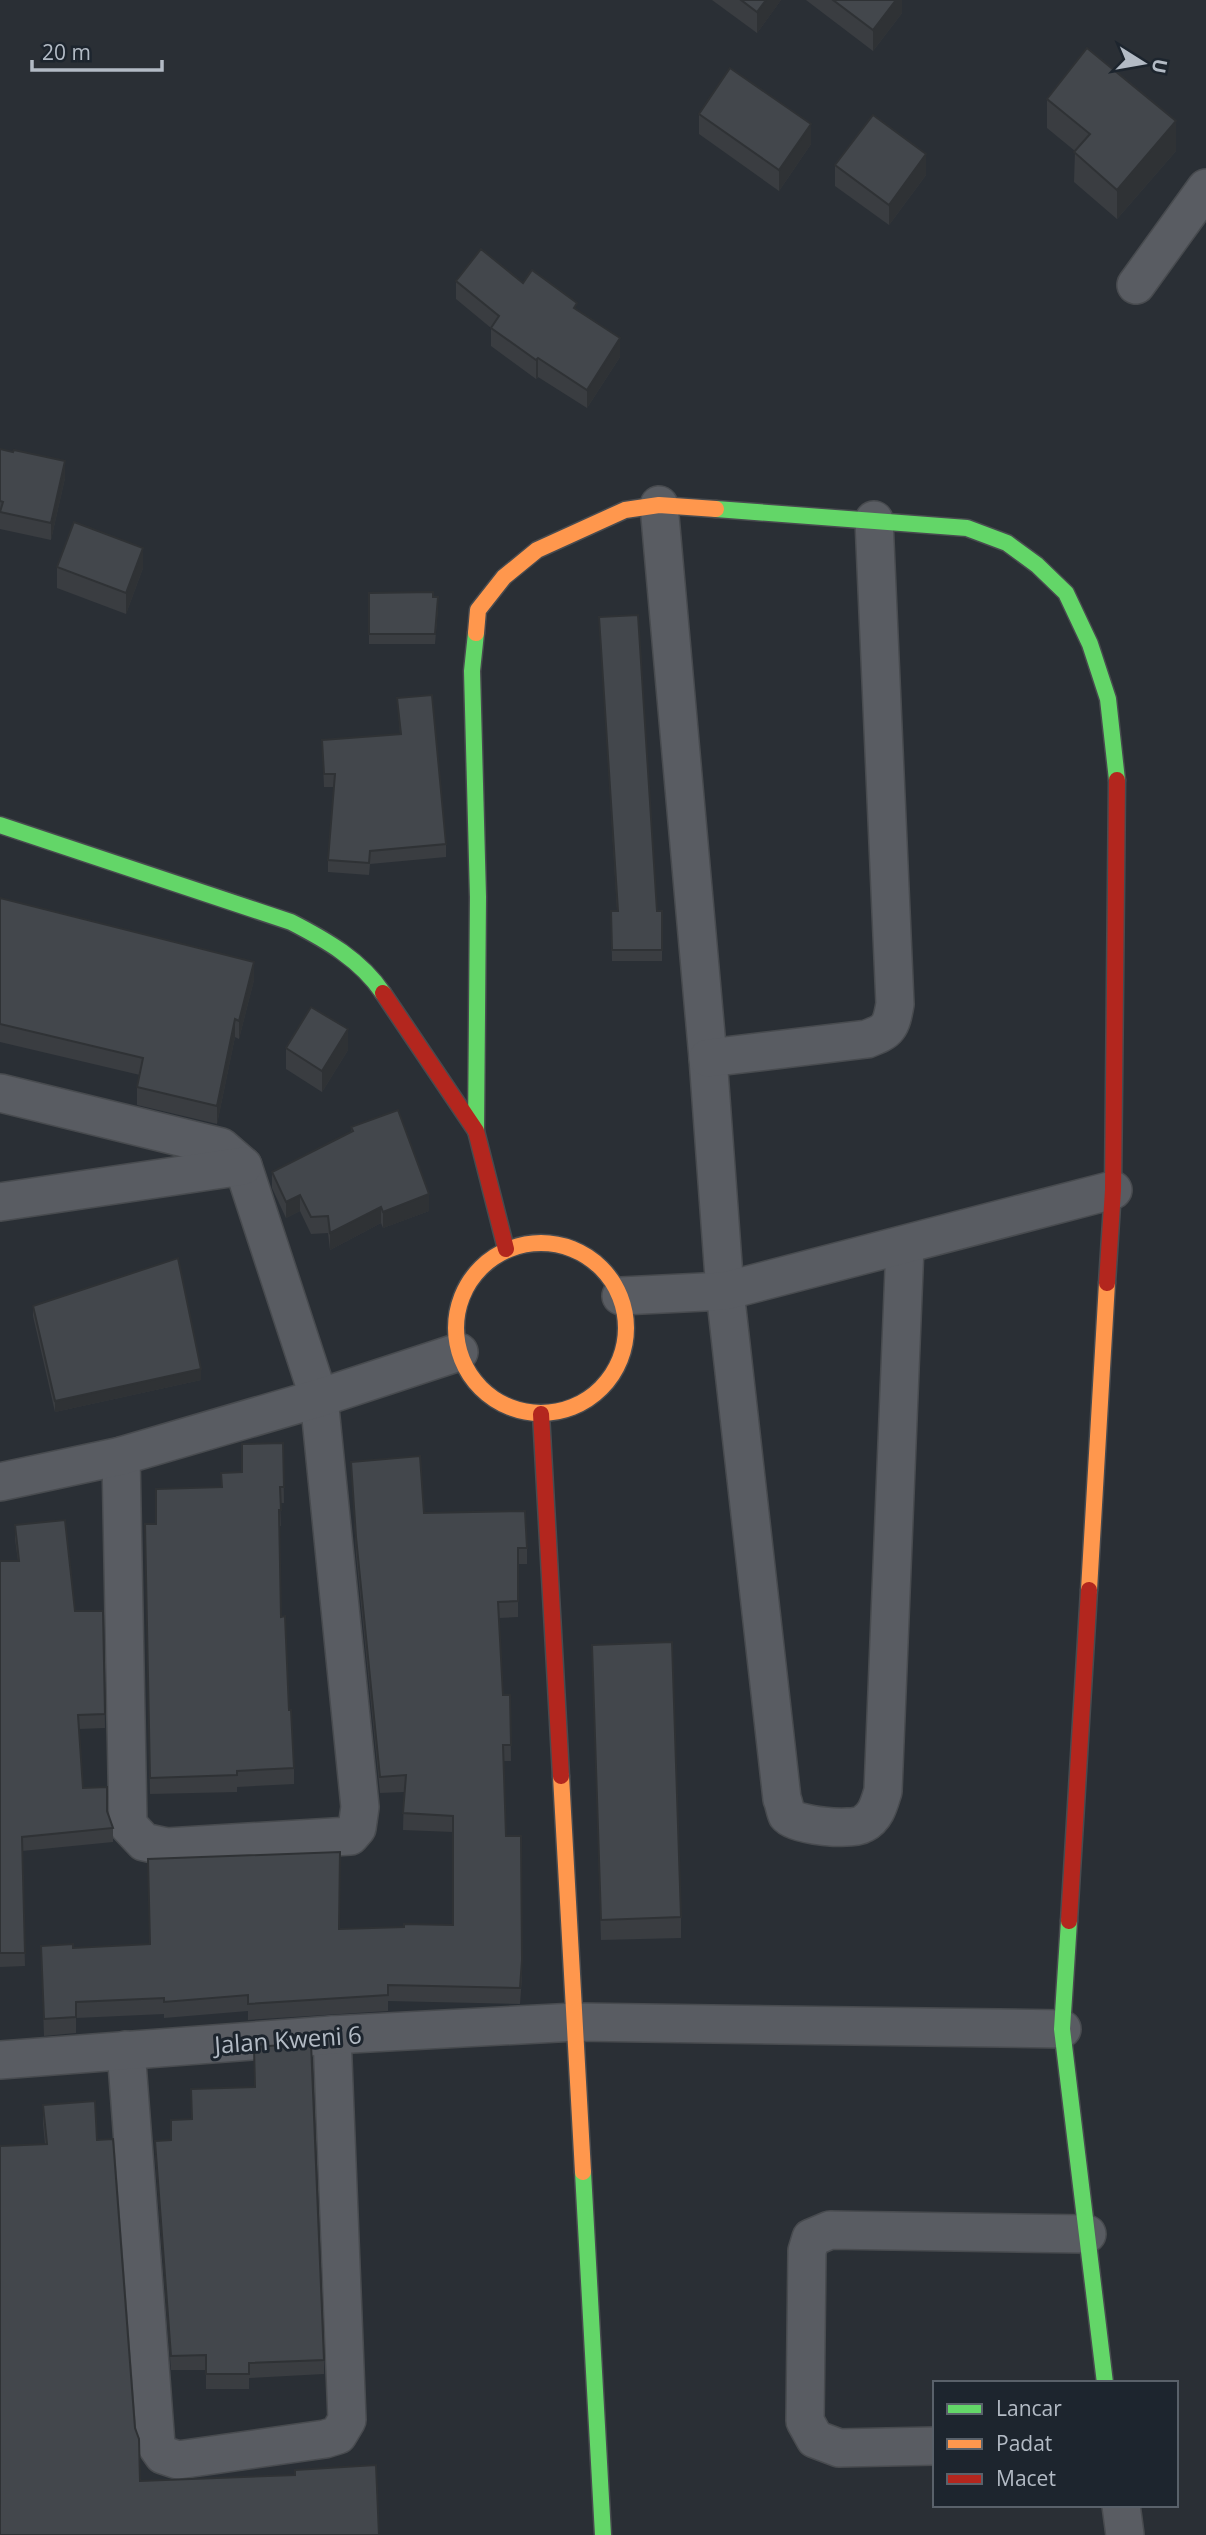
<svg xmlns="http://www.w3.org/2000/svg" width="1206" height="2535" font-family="'Open Sans',sans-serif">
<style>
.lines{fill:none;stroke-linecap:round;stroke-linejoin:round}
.street-casing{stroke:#484b4f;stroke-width:40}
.fast-casing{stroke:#484b4f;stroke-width:19}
.slow-casing{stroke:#484b4f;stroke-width:19}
.jam-casing{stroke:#484b4f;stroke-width:19}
.street{stroke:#595c62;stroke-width:37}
.fast{stroke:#63d668;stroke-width:16}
.slow{stroke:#ff974d;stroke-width:16}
.jam{stroke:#b3261e;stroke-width:16}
.wall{fill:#3a3d41}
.shaded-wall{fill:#2f3235}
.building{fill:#43474c;stroke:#2f3235;stroke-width:2}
.labels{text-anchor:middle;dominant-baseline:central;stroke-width:6;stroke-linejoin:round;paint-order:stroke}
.street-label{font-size:24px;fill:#b3bbc5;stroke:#1d252e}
</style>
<rect width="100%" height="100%" fill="#2a2f35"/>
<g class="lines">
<g class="street-casing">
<g id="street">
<path d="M1136 285 1206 188"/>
<path d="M659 505 708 1058 725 1291 782 1799C784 1803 785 1811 787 1815 795 1826 852 1831 863 1824 876 1817 879 1804 883 1791L905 1245"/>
<path d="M708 1058 867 1039C889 1031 891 1027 895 1004L874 520"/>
<path d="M0 1093 221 1147 243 1166 319 1398 360 1807 357 1828 350 1836 167 1847 144 1842 128 1825 121 1456"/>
<path d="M0 1202 243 1166"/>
<path d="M621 1296 725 1291 1113 1190"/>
<path d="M0 1482 121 1456 319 1398 459 1352"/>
<path d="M126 2050 156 2445 163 2455 178 2460 325 2439 338 2435 347 2420 332 2035"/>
<path d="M0 2060 332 2035 576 2022 1062 2029"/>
<path d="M935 2446 839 2448 815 2439 805 2421 807 2251 811 2238 830 2230 1087 2234"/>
<path d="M1121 2505 1125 2535"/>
</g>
</g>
<g class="fast-casing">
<g id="fast">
<path d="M716 509 967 528 1007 543 1037 565 1066 593 1090 644 1108 699 1117 780"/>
<path d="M476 633 472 671 478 897 476 1131"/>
<path d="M0 825 291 922C326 940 361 960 383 993"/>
<path d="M1069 1921 1062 2029 1105 2383"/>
<path d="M583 2172 603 2535"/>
</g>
</g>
<g class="slow-casing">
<g id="slow">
<path d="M476 633 478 610 504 577 537 550 625 510 659 505 716 509"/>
<circle cx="541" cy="1328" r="85"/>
<path d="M1089 1590 1107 1283"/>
<path d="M561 1776 583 2172"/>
</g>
</g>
<g class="jam-casing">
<g id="jam">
<path d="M383 993 476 1131 506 1249"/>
<path d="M1107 1283 1113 1190 1117 780"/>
<path d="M541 1414 561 1776"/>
<path d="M1069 1921 1089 1590"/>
</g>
</g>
<use href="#street" class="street"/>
<use href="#fast" class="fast"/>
<use href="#slow" class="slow"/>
<use href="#jam" class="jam"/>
</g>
<g class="wall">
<path d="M712 0H781L757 33Z"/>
<path d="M806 0H902V13L873 51Z"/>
<path d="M1047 99 1176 151 1117 219 1074 182 1075 151 1047 128Z"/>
<path d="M699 114 811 144 779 191 699 134Z"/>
<path d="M835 165 926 175 889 225 835 186Z"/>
<path d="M456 281 523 283 577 311 620 357 587 408 538 377 536 379 491 346V328L456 299Z"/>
<path d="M0 449 65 478 51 540 0 529Z"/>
<path d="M57 567 143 568 126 614 57 588Z"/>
<path d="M369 593 438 608 435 644H369Z"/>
<path d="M599 617 657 911H662V961H612L611 911H617Z"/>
<path d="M397 698 446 844V857L370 864 369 875 328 872V860L334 787H324L322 740 400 734Z"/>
<path d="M0 898 254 980 239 1039 235 1037 217 1124 137 1105V1087L140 1075 0 1042Z"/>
<path d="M286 1048 348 1050 322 1092 286 1069Z"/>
<path d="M351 1127 429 1211 383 1228 381 1223 330 1250 328 1233 311 1234 300 1211 286 1218 272 1188V1172L351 1132Z"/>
<path d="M33 1306 201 1380 55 1412 33 1316Z"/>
<path d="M283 1443 284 1503H280L281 1526H279L281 1617 294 1768V1784L237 1787V1792L150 1794 145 1524H156L221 1487V1473L242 1472Z"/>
<path d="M351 1462 424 1513 527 1548V1564H518V1617L499 1618 503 1695H510L511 1761H503L506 1836 522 1977 520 2004 388 2001V2011L248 2020V2011L164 2018V2014L76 2018V2033L44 2036 41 1946 73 1948 150 1944 339 1929 453 1925V1832L403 1830 404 1792 380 1793 356 1554Z"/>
<path d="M15 1525 75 1611H103L105 1728 79 1729 83 1788 107 1811 113 1828V1842L22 1851 25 1966 0 1967V1561H18L15 1539Z"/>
<path d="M592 1645 681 1917V1938L601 1940Z"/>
<path d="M254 2047 324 2360V2374L249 2378V2389H206V2370H171L155 2155V2141L171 2140 255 2087Z"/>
<path d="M43 2105 97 2140 135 2428 140 2481 0 2535 45 2144 43 2124Z"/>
</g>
<g class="shaded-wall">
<path d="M766 0H781L757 33V12Z"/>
<path d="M896 0H902V13L873 51V30Z"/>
<path d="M1176 121V151L1117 219V190Z"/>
<path d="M811 124V144L779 191V170Z"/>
<path d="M926 154V175L889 225V205Z"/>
<path d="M620 338V357L587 408V390Z"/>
<path d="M538 358V377L536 379V360Z"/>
<path d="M65 461V478L51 540V523Z"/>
<path d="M143 548V568L126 614V593Z"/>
<path d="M254 962V980L239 1039V1021Z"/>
<path d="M235 1019V1037L217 1124V1106Z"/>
<path d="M348 1029V1050L322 1092V1071Z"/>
<path d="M429 1194V1211L383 1228V1212Z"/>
<path d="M300 1195V1211L286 1218V1202Z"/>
<path d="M381 1207V1223L330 1250V1233Z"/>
<path d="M201 1369V1380L55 1412V1401Z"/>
</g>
<g class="building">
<path d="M741 0H766L757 12Z"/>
<path d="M833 0H896L873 30Z"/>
<path d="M1087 48 1176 121 1117 190 1074 152 1090 134 1047 99Z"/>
<path d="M730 68 811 124 779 170 699 114Z"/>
<path d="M873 115 926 154 889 205 835 165Z"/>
<path d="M481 249 523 283 532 270 577 303 574 308 620 338 587 390 538 358 536 360 491 328 499 316 456 281Z"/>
<path d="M0 449 13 452 14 450 65 461 51 523 0 512 3 502 0 501Z"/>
<path d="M74 522 143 548 126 593 57 567Z"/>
<path d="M433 592V597H438L435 634H369V593Z"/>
<path d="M638 615 657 911H662V950H612L611 911H618L599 617Z"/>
<path d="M432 695 446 844 370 851 369 863 328 860 335 774H324L322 740 401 734 397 698Z"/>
<path d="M0 898 254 962 239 1021 235 1019 217 1106 137 1087 143 1058 0 1024Z"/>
<path d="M311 1007 348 1029 322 1071 286 1048Z"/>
<path d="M398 1110 429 1194 383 1212 381 1207 330 1233 328 1216 311 1217 300 1195 286 1202 272 1172 353 1131 351 1127Z"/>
<path d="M178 1258 201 1369 55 1401 33 1306Z"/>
<path d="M283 1443 284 1487H280L281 1510H279L281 1617 285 1616 289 1710H291L294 1768 237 1771V1775L150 1778 145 1524H156V1489L222 1487 221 1473 242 1472V1444Z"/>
<path d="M420 1456 424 1513 525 1511 527 1548H518V1601L498 1602 503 1695H510L511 1745H503L506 1836H521L522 1960 520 1988 388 1985V1995L248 2004V1995L164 2002V1998L76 2002V2017L44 2019 41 1946 73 1944V1948L150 1944 148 1859 340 1852 339 1929 404 1927V1924L453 1925V1816L403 1813 406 1775 380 1777 356 1537 351 1462Z"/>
<path d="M65 1520 75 1611H103L105 1714 78 1715 83 1788 107 1787V1811L113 1828 22 1837 25 1953H0V1561H19L15 1525Z"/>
<path d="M672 1642 681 1917 601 1920 592 1645Z"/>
<path d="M311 2043 324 2360 249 2363V2374H206V2355L171 2356 155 2141 171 2140V2120L192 2119 191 2089 255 2087 254 2047Z"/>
<path d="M95 2101 97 2140 113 2139 135 2428 139 2439 140 2481 295 2475V2470L376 2465 379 2535H0V2146L47 2144 43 2105Z"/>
</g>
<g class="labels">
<g class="street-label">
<text transform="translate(288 2039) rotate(-4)">Jalan Kweni 6</text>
</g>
</g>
<rect x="933" y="2381" width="245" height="126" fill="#1d252e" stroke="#59616a" stroke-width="2"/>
<rect x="947" y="2404" width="35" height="10" fill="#63d668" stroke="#59616a" stroke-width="2"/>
<text x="996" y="2416" font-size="21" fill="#b3bbc5">Lancar</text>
<rect x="947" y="2439" width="35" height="10" fill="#ff974d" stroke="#59616a" stroke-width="2"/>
<text x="996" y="2451" font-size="21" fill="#b3bbc5">Padat</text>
<rect x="947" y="2474" width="35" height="10" fill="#b3261e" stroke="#59616a" stroke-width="2"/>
<text x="996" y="2486" font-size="21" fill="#b3bbc5">Macet</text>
<g transform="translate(1143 63) rotate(101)" stroke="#1d252e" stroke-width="5" paint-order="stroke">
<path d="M0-5L12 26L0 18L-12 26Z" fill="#b3bbc5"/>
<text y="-10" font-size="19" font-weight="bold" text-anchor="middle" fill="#b3bbc5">U</text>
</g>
<path d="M32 60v10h130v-10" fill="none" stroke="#b3bbc5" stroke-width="3.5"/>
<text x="42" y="60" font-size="21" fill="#b3bbc5" stroke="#1d252e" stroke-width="5" paint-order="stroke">20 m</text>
</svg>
